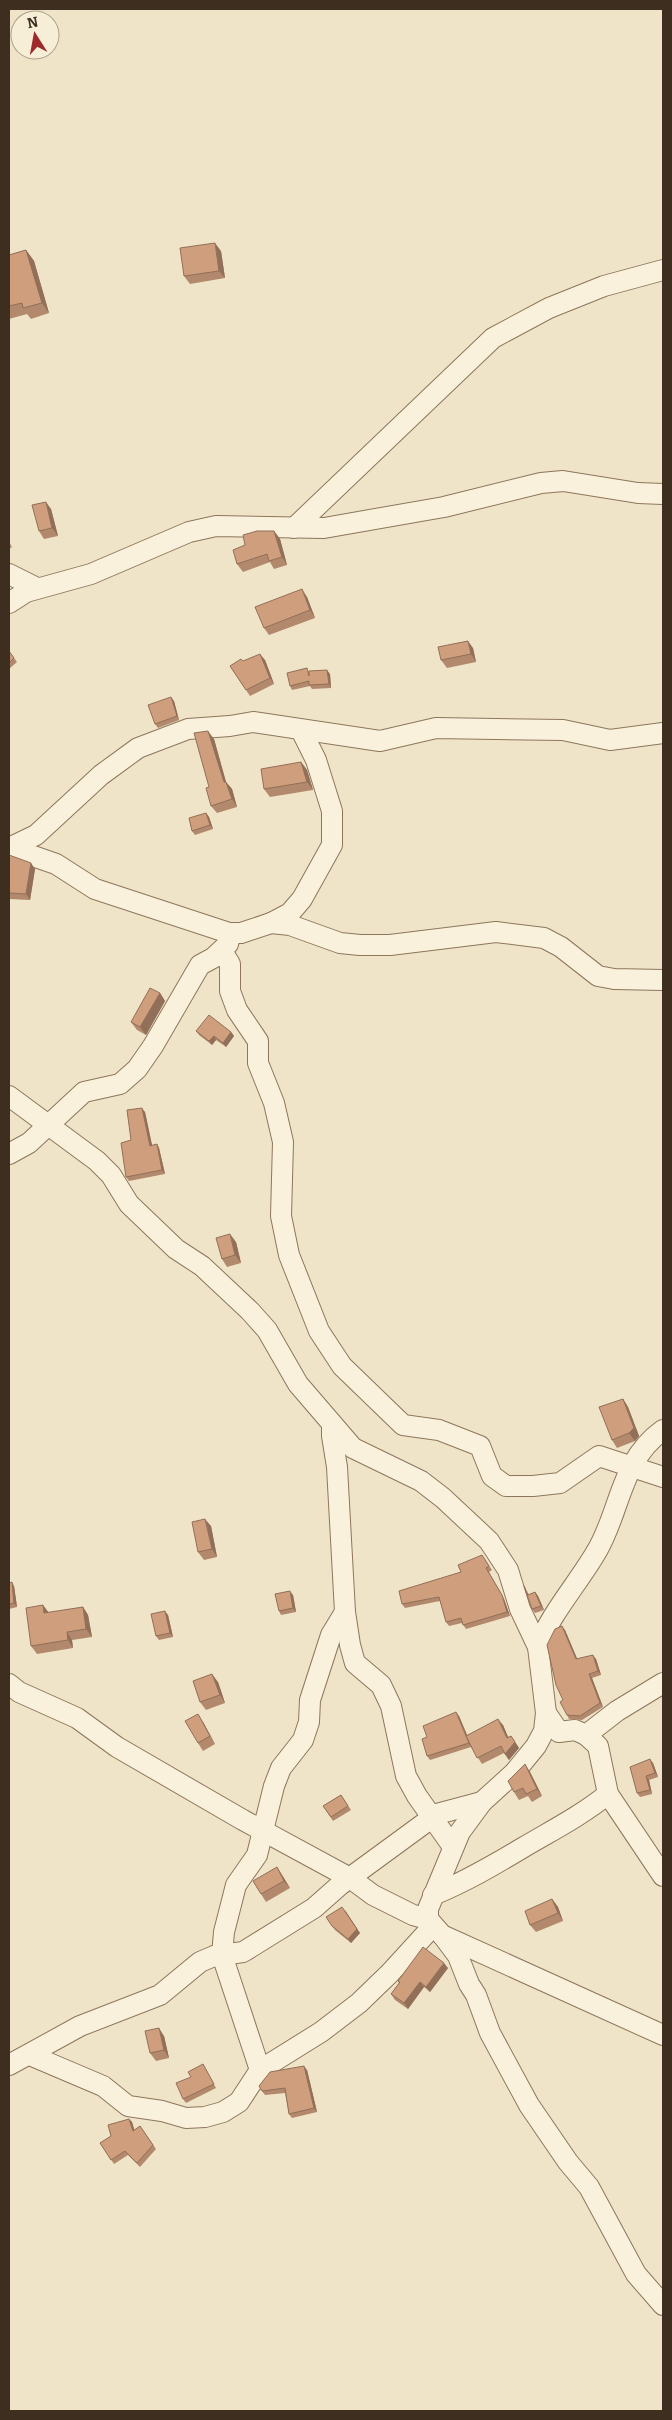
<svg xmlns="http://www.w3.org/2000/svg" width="672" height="2420" font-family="Bitter,serif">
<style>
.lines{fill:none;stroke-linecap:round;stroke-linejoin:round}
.minor-casing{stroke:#8d765c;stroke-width:22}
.minor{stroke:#faf1dc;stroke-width:20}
.wall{fill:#b2896c}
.shaded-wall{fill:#916f58}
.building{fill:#cf9f7d;stroke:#916f58}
</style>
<rect width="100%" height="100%" fill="#f0e4c8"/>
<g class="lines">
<g class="minor-casing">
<g id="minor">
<path d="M294 528 493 338 549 308 604 286 663 270"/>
<path d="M9 574 37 588"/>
<path d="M9 603 26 592 91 574 189 532 216 526 324 528 444 507 541 483 563 481 638 493 663 494"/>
<path d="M9 848 36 835 101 775 138 748 188 729 230 726 253 722 380 741 436 728 563 730 610 740 663 733"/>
<path d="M10 848 56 864 95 889 229 933H241L271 923 290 913 302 899 332 845V811L316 760 301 730"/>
<path d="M271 923 290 925 340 943 360 945H390L496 932 544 938 561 947 598 976 614 979 663 980"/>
<path d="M222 951 230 964V991L237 1010 258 1041V1063L274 1103 283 1142 281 1216 289 1255 319 1331 342 1366 403 1425 439 1430 480 1446 492 1476 506 1486H533L560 1483 599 1456 663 1477"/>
<path d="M9 1096 97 1161 111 1175 129 1204 176 1249 202 1266 250 1311 267 1330 298 1384 353 1448 421 1481 443 1498 489 1541 508 1570 520 1609 538 1647 546 1713 544 1731 536 1746 514 1773 482 1802 460 1832 428 1909V1919L442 1935 663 2035"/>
<path d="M9 1154 29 1143 84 1092 120 1084 137 1069 153 1046 200 965 213 958 228 944 229 940"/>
<path d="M332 1424V1436L337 1467 345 1612 350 1645 355 1663 381 1685 391 1706 406 1776 417 1796 453 1847"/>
<path d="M538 1647C550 1614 580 1581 598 1549 621 1508 621 1460 663 1430"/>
<path d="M9 1684 19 1692 77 1718 117 1747 243 1820 350 1878 373 1895 413 1915 428 1919"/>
<path d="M546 1713 559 1732 575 1730 586 1735 617 1711 663 1683"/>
<path d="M586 1735 598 1746 608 1794 663 1876"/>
<path d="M433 1895C465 1882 494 1865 524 1847 553 1830 582 1815 608 1794"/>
<path d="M443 1936 458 1956 469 1984 476 1995 490 2033 529 2105 568 2162 589 2187 636 2274 663 2305"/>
<path d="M30 2055 103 2086 128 2106 162 2111 186 2118 205 2117 223 2112 239 2102 260 2070 321 2032 359 2003 390 1973 433 1926"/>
<path d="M9 2065 80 2026 160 1995 200 1962 214 1956 243 1952 314 1908 340 1885 437 1814 482 1802"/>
<path d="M260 2070 222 1955 224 1932 236 1885 257 1855 274 1786 281 1768 303 1740 309 1722 310 1700 331 1635 345 1612"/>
</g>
</g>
<use href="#minor" class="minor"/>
</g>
<g class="wall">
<path d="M26 250 34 261 49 313 31 319 27 314 9 319V255Z"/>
<path d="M221 251 225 278 190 284 184 276Z"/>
<path d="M51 509 58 536 44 539 39 531Z"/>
<path d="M274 531 280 539 287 565 274 569 270 562 243 572 237 564 245 545Z"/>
<path d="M9 542 12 547 9 549Z"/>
<path d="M307 597 315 618 269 635 264 628Z"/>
<path d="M473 648 476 662 447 668 441 660Z"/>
<path d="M9 651 17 662 9 669Z"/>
<path d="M265 660 274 684 250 696 230 666 243 661Z"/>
<path d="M309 671 330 674 331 688 312 689 310 686 292 690 290 686Z"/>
<path d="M174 701 179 720 158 728 155 724Z"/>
<path d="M214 739 226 782 232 789 237 807 217 813 211 806 209 787Z"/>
<path d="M301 762 307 770 313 790 270 797 264 789Z"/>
<path d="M206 813 209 817 213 829 195 835 192 831Z"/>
<path d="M9 855 35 869 30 900 9 899Z"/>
<path d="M160 993 165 1001 146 1035 137 1030 131 1022Z"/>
<path d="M196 1031 231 1032 234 1036 226 1047 216 1040 212 1045 199 1035Z"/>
<path d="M145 1112 152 1145 157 1144 159 1148 165 1174 129 1181 126 1177 131 1140Z"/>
<path d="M236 1242 241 1263 227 1267 222 1259Z"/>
<path d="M623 1399 628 1407 639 1436 635 1441 617 1448 612 1440Z"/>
<path d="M211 1526 217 1557 204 1560 198 1552Z"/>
<path d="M482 1555 492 1570 489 1572 504 1599 510 1616 466 1629 462 1623 449 1626 446 1622 440 1601 405 1608 402 1604 461 1572Z"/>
<path d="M9 1583 14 1586 17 1607 9 1609Z"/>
<path d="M527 1590 529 1595 535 1592 538 1596 544 1610 535 1613 532 1609Z"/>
<path d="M293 1595 296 1612 281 1615 279 1611Z"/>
<path d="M43 1605 48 1613 83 1607 88 1615 92 1637 72 1640 73 1648 37 1654 31 1646Z"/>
<path d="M168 1615 173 1637 159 1640 156 1636Z"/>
<path d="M565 1630 577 1659H596L601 1675 592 1678 603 1707 582 1720 569 1719 567 1715 563 1700Z"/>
<path d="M218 1682 225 1703 206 1710 200 1702Z"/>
<path d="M459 1716 467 1735 503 1725 508 1737 511 1736 519 1748 509 1760 504 1753 482 1764 471 1747 430 1760 427 1756V1737Z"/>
<path d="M203 1722 215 1744 203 1751 198 1743Z"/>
<path d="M653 1763 658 1777 649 1780 652 1794 640 1797 637 1793Z"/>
<path d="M530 1772 542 1796 532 1802 528 1796 519 1800 514 1792Z"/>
<path d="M341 1795 351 1810 333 1821 323 1806Z"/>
<path d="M277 1867 290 1888 266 1902 261 1894Z"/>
<path d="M552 1899 558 1907 563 1921 536 1932 530 1925Z"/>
<path d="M326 1917 360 1933 351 1943 335 1930Z"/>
<path d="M448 1968 430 1992 424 1987 408 2009 395 2000 391 1994 399 1983 398 1981Z"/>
<path d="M164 2036 169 2058 156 2061 150 2053Z"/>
<path d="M203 2064 216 2088 186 2103 183 2099 191 2077Z"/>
<path d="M307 2070 317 2112 292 2118 289 2114 285 2093 265 2095 262 2091Z"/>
<path d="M129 2119 132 2122 134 2130 140 2126 156 2149 140 2167 128 2155 114 2164 100 2143 111 2136Z"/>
</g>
<g class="shaded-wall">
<path d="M215 243 221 251 225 278 219 271Z"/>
<path d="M26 250 34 261 49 313 42 303Z"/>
<path d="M46 502 51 509 58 536 52 528Z"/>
<path d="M274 531 280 539 287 565 282 557Z"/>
<path d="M302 589 307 597 315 618 310 610Z"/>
<path d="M468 641 473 648 476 662 471 654Z"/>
<path d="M260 654 265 660 274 684 270 678Z"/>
<path d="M327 670 330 674 331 688 329 684Z"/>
<path d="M171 697 174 701 179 720 177 716Z"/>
<path d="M208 731 214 739 226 782 232 789 237 807 232 799 224 782Z"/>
<path d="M301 762 307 770 313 790 307 782Z"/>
<path d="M206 813 209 817 213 829 210 825Z"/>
<path d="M31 863 35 869 30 900 26 894Z"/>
<path d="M160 993 165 1001 146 1035 140 1027Z"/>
<path d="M231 1032 234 1036 226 1047 223 1043Z"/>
<path d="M214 1036 216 1040 212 1045 209 1041Z"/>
<path d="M142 1108 145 1112 153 1150 150 1146Z"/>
<path d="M157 1144 159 1148 165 1174 162 1170Z"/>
<path d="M230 1234 236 1242 241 1263 235 1255Z"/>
<path d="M623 1399 628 1407 639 1436 635 1441 629 1433Z"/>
<path d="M205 1519 211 1526 217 1557 212 1549Z"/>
<path d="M486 1568 504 1599 510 1616 507 1612Z"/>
<path d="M12 1582 14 1586 17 1607 14 1603Z"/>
<path d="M290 1591 293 1595 296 1612 293 1608Z"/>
<path d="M535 1592 538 1596 544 1610 541 1606Z"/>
<path d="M43 1605 49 1613H44Z"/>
<path d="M83 1607 88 1615 92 1637 86 1629Z"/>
<path d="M165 1611 168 1615 173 1637 170 1633Z"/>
<path d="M562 1626 565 1630 579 1663 576 1659Z"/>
<path d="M67 1632 72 1640 73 1648 68 1640Z"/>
<path d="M593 1655 596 1659 601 1675 598 1671Z"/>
<path d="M212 1674 218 1682 225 1703 220 1695Z"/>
<path d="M589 1674 592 1678 603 1707 600 1703Z"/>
<path d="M456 1712 459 1716 472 1747 469 1743Z"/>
<path d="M198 1714 203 1722 215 1744 210 1736Z"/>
<path d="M498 1719 503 1725 511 1744 507 1738Z"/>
<path d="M511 1736 519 1748 509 1760 505 1754Z"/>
<path d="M650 1759 653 1763 658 1777 655 1773Z"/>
<path d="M525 1764 530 1772 542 1796 537 1789Z"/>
<path d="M646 1776 649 1780 652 1794 650 1790Z"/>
<path d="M277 1867 282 1875 290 1888 284 1881Z"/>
<path d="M552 1899 558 1907 563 1921 558 1913Z"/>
<path d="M345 1910 360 1933 351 1943 348 1939Z"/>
<path d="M444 1963 448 1968 430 1992 426 1987Z"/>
<path d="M420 1982 424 1987 408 2009 404 2003Z"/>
<path d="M159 2028 164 2036 169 2058 164 2050Z"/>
<path d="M304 2066 307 2070 317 2112 314 2108Z"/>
<path d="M129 2119 132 2122 136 2135 133 2131Z"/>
</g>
<g class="building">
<path d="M215 243 219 271 184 276 180 248Z"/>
<path d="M26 250 42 303 23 308 22 303 9 306V255Z"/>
<path d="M46 502 52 528 39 531 32 505Z"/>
<path d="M257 531H274L282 557 269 561 267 554 237 564 233 550 245 545 243 535Z"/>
<path d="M302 589 310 610 264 628 255 607Z"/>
<path d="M468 641 471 654 441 660 438 647Z"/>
<path d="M9 651 14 658 9 663Z"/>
<path d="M260 654 270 678 246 690 230 666 241 659 243 661Z"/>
<path d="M307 668 309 676V671L327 670 329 684 309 685V681L290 686 287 673Z"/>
<path d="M171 697 177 716 155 724 148 705Z"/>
<path d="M208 731 224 782H226L232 799 211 806 206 788 209 787 194 733Z"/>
<path d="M301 762 307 782 264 789 261 769Z"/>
<path d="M206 813 210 825 192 831 189 818Z"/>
<path d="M9 855 31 863 26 894 9 893Z"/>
<path d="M150 988 160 993 140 1027 131 1022Z"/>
<path d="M209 1015 231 1032 223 1043 214 1036 209 1041 196 1031Z"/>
<path d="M142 1108 150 1146 157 1144 162 1170 126 1177 121 1143 131 1140 127 1110Z"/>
<path d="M230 1234 235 1255 222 1259 216 1238Z"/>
<path d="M623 1399 634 1428 629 1433 612 1440 599 1407Z"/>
<path d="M205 1519 212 1549 198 1552 192 1522Z"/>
<path d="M482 1555 489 1566 486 1568 502 1595 507 1612 463 1625 461 1618 446 1622 439 1597 402 1604 399 1591 461 1572 458 1565Z"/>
<path d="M12 1582 14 1603 9 1604V1583Z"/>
<path d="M524 1586 528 1595 535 1592 541 1606 532 1609Z"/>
<path d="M290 1591 293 1608 279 1611 275 1594Z"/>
<path d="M43 1605 44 1613 83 1607 86 1629 67 1632 68 1640 31 1646 26 1608Z"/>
<path d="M165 1611 170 1633 156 1636 151 1614Z"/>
<path d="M562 1626 576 1659 593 1655 598 1671 589 1674 600 1703 580 1716 567 1715 560 1702 563 1700 556 1685 547 1645 555 1629Z"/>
<path d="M212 1674 220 1695 200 1702 193 1681Z"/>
<path d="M456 1712 469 1743 427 1756 422 1739 427 1737 423 1726Z"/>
<path d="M198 1714 210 1736 198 1743 185 1721Z"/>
<path d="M498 1719 507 1738 511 1736 515 1742 505 1754 501 1746 477 1758 466 1736Z"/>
<path d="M650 1759 655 1773 646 1776 650 1790 637 1793 630 1767Z"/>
<path d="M525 1764 537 1789 526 1794 523 1788 514 1792 508 1781Z"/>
<path d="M341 1795 348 1806 331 1817 323 1806Z"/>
<path d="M277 1867 284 1881 261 1894 253 1881Z"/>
<path d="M552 1899 558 1913 530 1925 525 1911Z"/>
<path d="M342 1907 357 1929 348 1939 332 1926 326 1917Z"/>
<path d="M423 1947 444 1963 426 1987 420 1982 404 2003 391 1994 400 1982 398 1981Z"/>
<path d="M159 2028 164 2050 150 2053 145 2031Z"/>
<path d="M203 2064 214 2084 183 2099 176 2083 191 2077 188 2072Z"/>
<path d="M304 2066 314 2108 289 2114 285 2088 262 2091 259 2086 270 2072Z"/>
<path d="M129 2119 133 2131 140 2126 153 2145 137 2163 125 2151 111 2160 100 2143 111 2136 108 2125Z"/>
</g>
<rect width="672" height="2420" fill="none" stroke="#3d2e20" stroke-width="20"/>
<g transform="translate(35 35) rotate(349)"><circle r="24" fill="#f7eed8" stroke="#ada18e"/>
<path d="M0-4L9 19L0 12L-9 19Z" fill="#9e2a2b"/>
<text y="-8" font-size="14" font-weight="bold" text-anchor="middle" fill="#3d2e20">N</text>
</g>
</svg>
